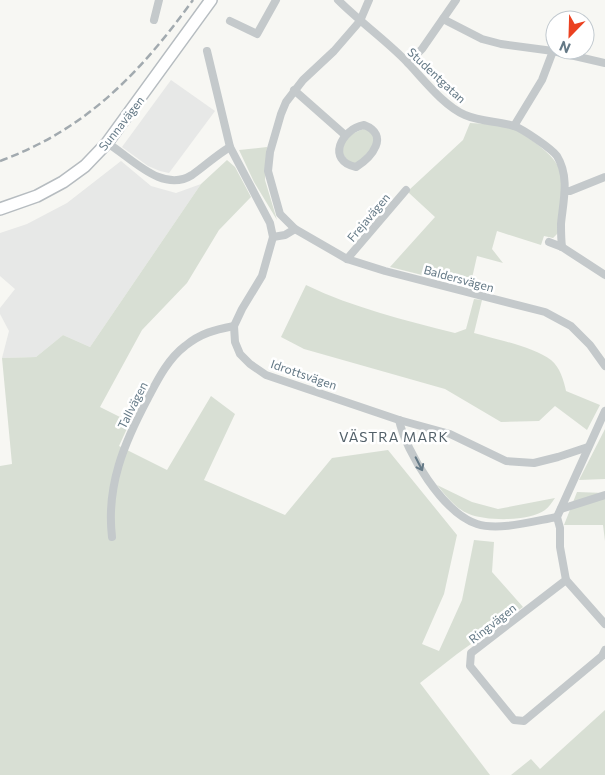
<svg xmlns="http://www.w3.org/2000/svg" width="605" height="775" font-family="Commissioner,sans-serif">
<style>
.built{fill:#e7e8e7}
.green{fill:#d8dfd4}
.lines{fill:none;stroke-linecap:round;stroke-linejoin:round}
.secondary-casing{stroke:#b6bcc0;stroke-width:14}
.street{stroke:#c4c9cb;stroke-width:8}
.secondary{stroke:#fff;stroke-width:11}
.rail{stroke:#a2aaaf;stroke-width:2.5;stroke-dasharray:8 4;stroke-linecap:butt}
.oneway{stroke:#647986}
.labels{text-anchor:middle;dominant-baseline:central;stroke-width:5;stroke-linejoin:round;paint-order:stroke}
.street-label{font-size:12px;fill:#647986;stroke:#fff}
.neighbourhood-label{font-size:14px;letter-spacing:1px;fill:#53616a;stroke:#fff}
</style>
<rect width="100%" height="100%" fill="#f7f7f3"/>
<g class="built">
<path d="M171 80 215 111 169 173 160 171 148 166 122 147Z"/>
<path d="M121 161 151 186 176 193 201 184 90 347 63 335 36 357 2 358 9 331 0 314V308L15 289 0 276V233L27 224 67 203Z"/>
</g>
<g class="green">
<path d="M470 123C481 124 502 124 512 128 526 135 556 155 560 171 565 188 559 215 558 233L553 238 544 236 541 245 497 231 492 249 503 263 477 256 470 287 390 267 435 217 409 193V190L463 140Z"/>
<path d="M366 128 375 137 374 145 358 163C350 164 347 160 343 154 342 138 352 133 366 128Z"/>
<path d="M267 147 265 180 277 220 254 182 239 150Z"/>
<path d="M227 160 235 167 251 197 219 230 187 283 142 330 100 407 130 422 119 446 167 470 211 396 235 414 204 480 285 515 332 458 388 450 457 535 444 594 422 644 439 651 462 600 474 540 494 542 492 572 523 607 457 654 420 683 490 775H0V466L12 464 2 358 36 357 63 335 90 347 201 184Z"/>
<path d="M306 285C354 308 404 320 455 333L466 329 474 299 482 300 474 333C495 339 534 347 551 360 560 367 564 381 566 391L600 405 587 430 555 406 539 421 501 422 445 389 304 349 281 337Z"/>
<path d="M605 429V479L579 480Z"/>
<path d="M437 485 472 502 498 509 555 498C552 502 549 507 545 510 529 522 486 521 469 514 456 509 445 495 437 485Z"/>
<path d="M577 492 605 493V541L603 525H564Z"/>
<path d="M605 710V775H511L531 759 540 769Z"/>
</g>
<g class="lines">
<g class="secondary-casing">
<path id="secondary" d="M0 209 37 196 63 182 85 166 107 143 211 0"/>
</g>
<g class="street">
<path d="M338 0C359 21 383 38 404 59 421 76 442 105 465 115 481 122 498 121 514 126 523 129 552 149 557 156 570 177 563 202 561 224 561 231 561 239 562 247"/>
<path d="M443 19 482 39 501 44 553 51 605 63"/>
<path d="M154 20 159 0"/>
<path d="M230 21 257 34 276 0"/>
<path d="M207 51 230 147 270 223 273 237 262 276 242 309 234 326 235 342 240 354 250 364 266 375 399 420 450 434 506 461 534 463 558 457 588 447"/>
<path d="M408 63 422 49 456 0"/>
<path d="M294 90 345 135"/>
<path d="M364 125C390 135 372 157 356 167 326 161 341 129 364 125Z"/>
<path d="M514 126 542 80 553 51"/>
<path d="M107 143C131 157 162 194 192 175 205 166 215 156 230 147"/>
<path d="M565 191H570L605 177"/>
<path d="M295 229 347 259 385 271 545 312 571 326 590 345 605 366"/>
<path d="M273 237 285 235 295 229 280 214 268 171 270 152 281 114 286 102 303 80 334 51 360 21 369 0"/>
<path d="M549 242 562 247 605 275"/>
<path d="M347 259 406 190"/>
<path d="M605 411 557 517 560 528V547L566 580 471 653 470 666 514 720 524 721 602 656 605 650"/>
<path d="M399 420C406 452 443 513 477 524 499 531 534 521 557 517"/>
<path d="M561 509 605 495"/>
<path d="M112 537C106 486 124 443 148 398 158 379 168 359 185 346 201 333 214 330 234 326"/>
<path d="M566 580 605 624"/>
</g>
<use href="#secondary" class="secondary"/>
<path class="rail" d="M0 161C87 129 140 73 193 0"/>
</g>
<defs><path id="oneway-shaft" d="M-6 0H5M1.5-3L5.5 0L1.5 3" fill="none" stroke-width="1.6" stroke-linecap="round" stroke-linejoin="round" transform="scale(1.25)"/></defs>
<use class="oneway" href="#oneway-shaft" transform="translate(419 464) rotate(63)"/>
<g class="labels">
<g class="street-label">
<text transform="translate(437 75) rotate(43)">Studentgatan</text>
<text transform="translate(121 123) rotate(-52)">Sunnavägen</text>
<text transform="translate(368 217) rotate(-50)">Frejavägen</text>
<text transform="translate(459 278) rotate(15)">Baldersvägen</text>
<text transform="translate(304 374) rotate(19)">Idrottsvägen</text>
<text transform="translate(132 405) rotate(-63)">Tallvägen</text>
<text transform="translate(492 623) rotate(-38)">Ringvägen</text>
</g>
<g class="neighbourhood-label">
<text x="394" y="436">VÄSTRA MARK</text>
</g>
</g>
<g transform="translate(570 35) rotate(203)"><circle r="24" fill="#ffffff" stroke="#c1c9cf"/>
<path d="M0-4L9 19L0 12L-9 19Z" fill="#eb4120"/>
<text y="-8" font-size="14" font-weight="bold" text-anchor="middle" fill="#647986">N</text>
</g>
</svg>
